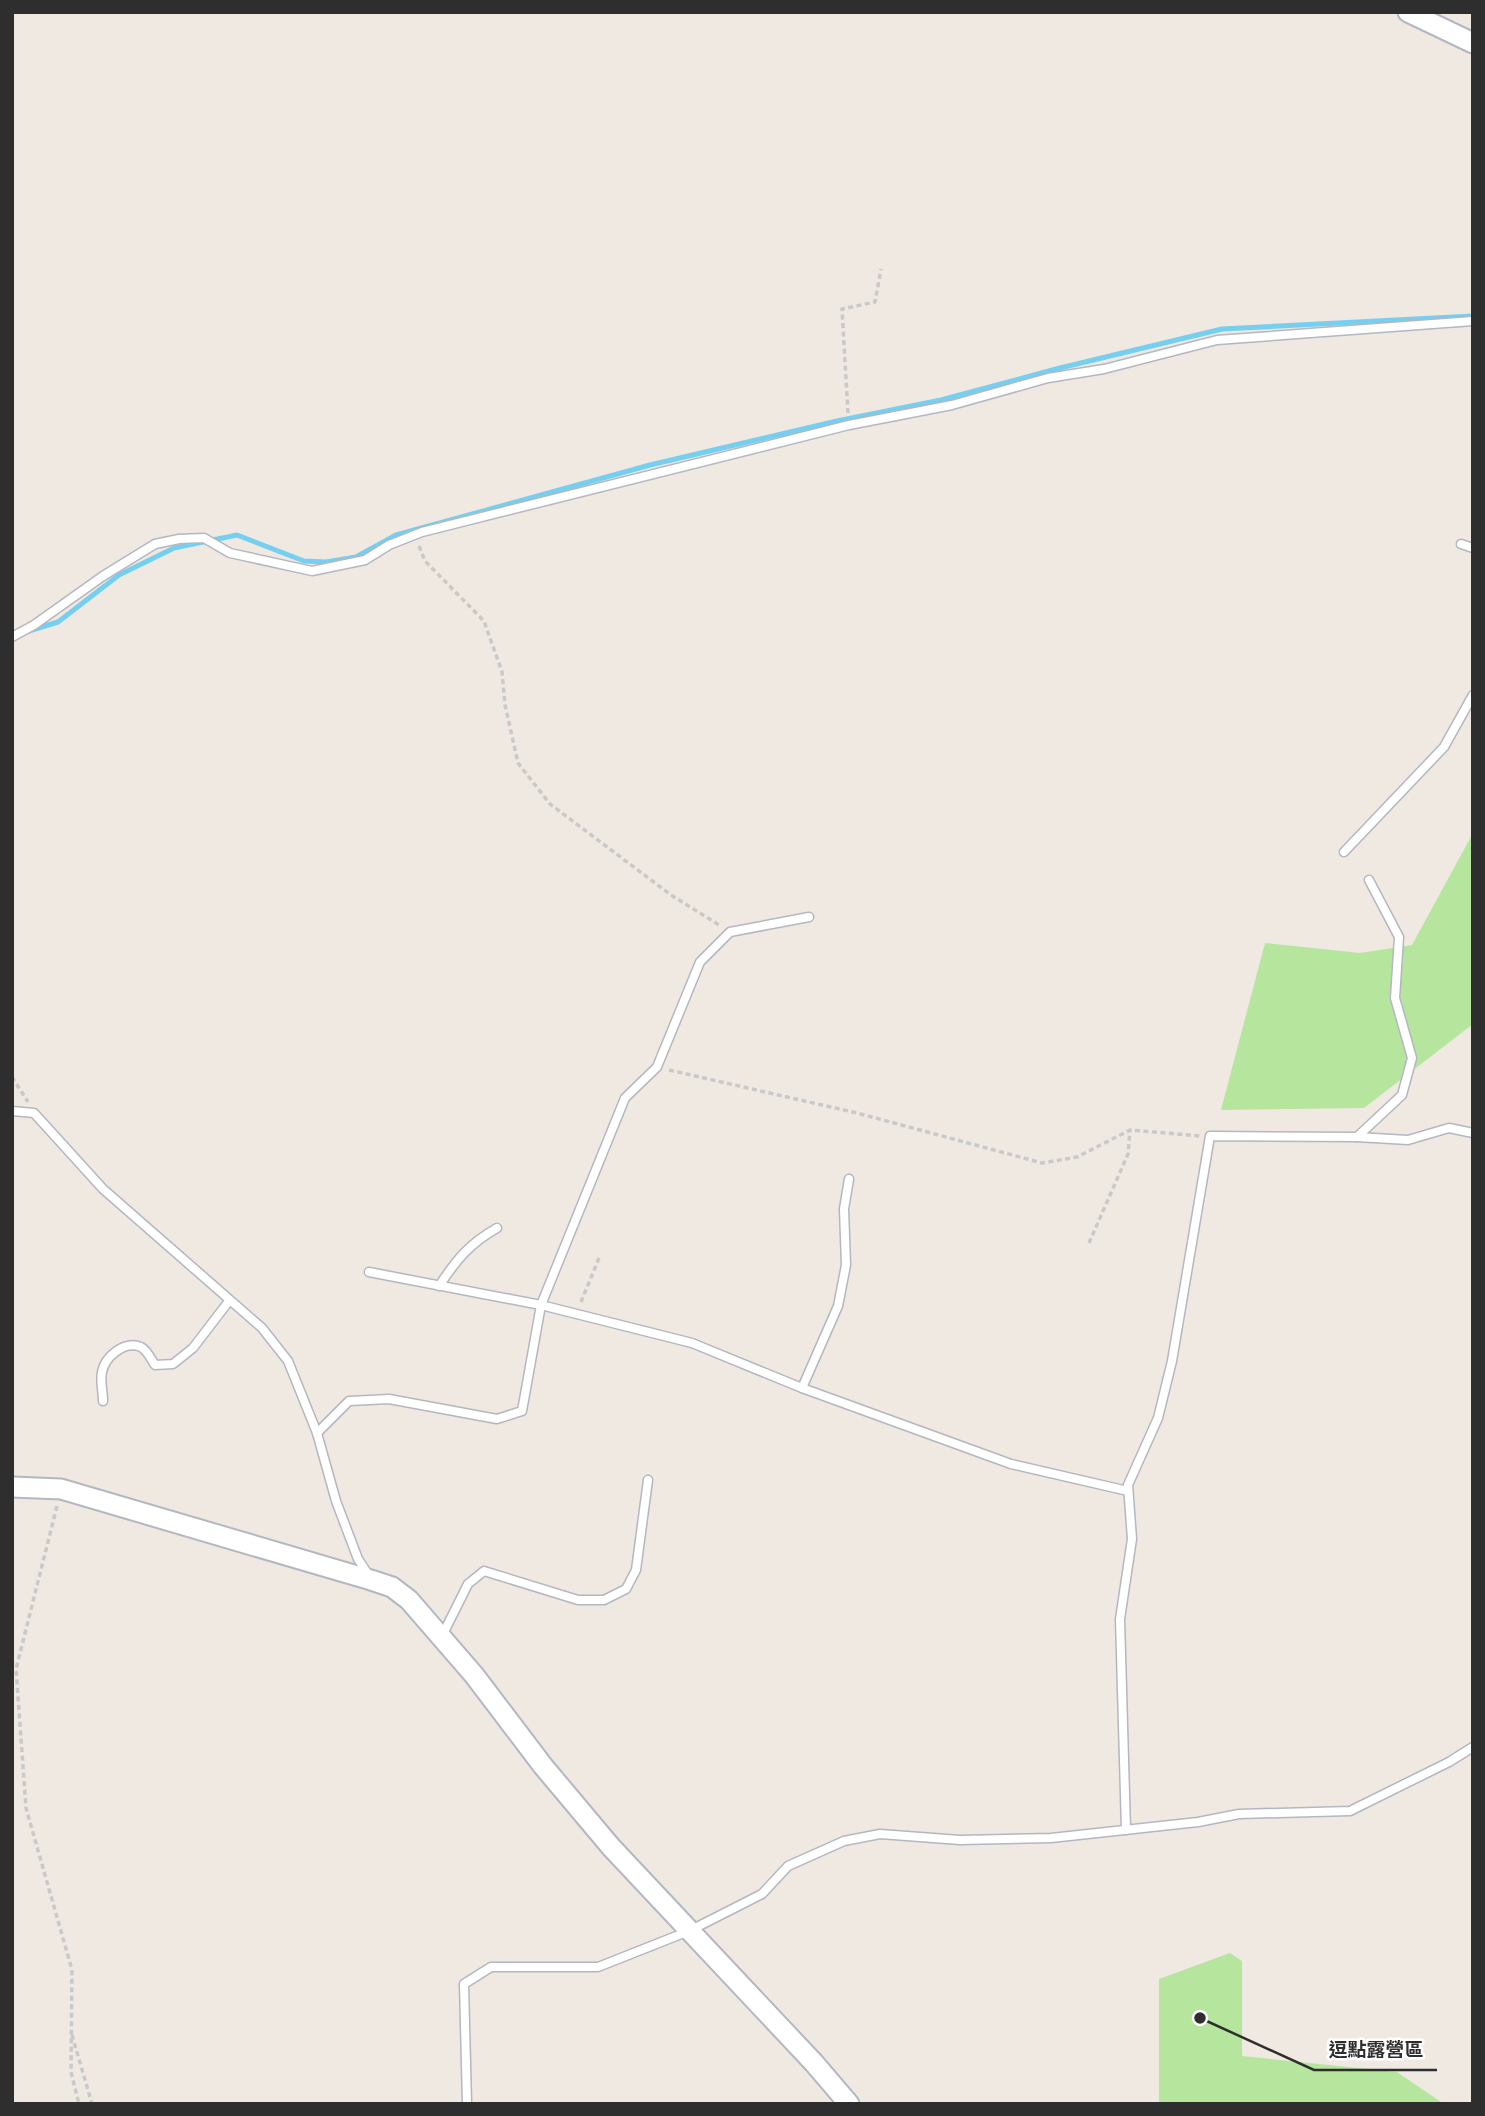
<svg xmlns="http://www.w3.org/2000/svg" width="1485" height="2116" font-family="Commissioner,'Noto Sans TC',sans-serif">
<style>
.green{fill:#b6e59e}
.lines{fill:none;stroke-linecap:round;stroke-linejoin:round}
.stream{stroke:#75cff0;stroke-width:5}
.service-casing{stroke:#b4b7c1;stroke-width:11}
.tertiary-casing{stroke:#b4b7c1;stroke-width:23}
.path{stroke:#c9c9c9;stroke-width:3.5;stroke-dasharray:5 3.5;stroke-linecap:butt}
.service{stroke:#fff;stroke-width:8}
.tertiary{stroke:#fff;stroke-width:19}
.leader{fill:none;stroke:#2e2e2e;stroke-width:2.5}
.callout-dot{fill:#2e2e2e;stroke:#fff;stroke-width:2.5}
.callout-label{font-size:19px;text-anchor:middle;font-weight:bold;fill:#2e2e2e;stroke:#fff;stroke-width:5;stroke-linejoin:round;paint-order:stroke}
</style>
<rect width="100%" height="100%" fill="#efe9e1"/>
<g class="green">
<path d="M1473 833V1024L1364 1108 1221 1110 1265 943 1360 953 1412 945Z"/>
<path d="M1230 1953 1242 1961V2056L1397 2072 1444 2104H1159V1979Z"/>
</g>
<g class="lines">
<path class="stream" d="M29 631 58 622 119 575 174 548 237 535 304 561 326 562 356 557 396 535 650 465 837 421 941 400 1060 368 1222 329 1473 316"/>
<g class="service-casing">
<g id="service">
<path d="M1461 544 1473 548"/>
<path d="M12 637 34 625 103 576 155 544 179 539 204 538 230 553 312 571 365 560 389 545 422 532 849 425 952 405 1048 378 1104 369 1217 340 1473 321"/>
<path d="M1344 852 1444 747 1473 695"/>
<path d="M12 1111 34 1113 103 1189 262 1328 288 1361 317 1433 336 1501 358 1559 370 1577"/>
<path d="M1357 1137 1408 1140 1449 1128 1473 1133"/>
<path d="M369 1272 541 1305 692 1343 802 1388 1011 1464 1128 1491"/>
<path d="M439 1286C457 1259 469 1244 497 1228"/>
<path d="M802 1388 838 1306 846 1265 844 1209 849 1179"/>
<path d="M103 1401C103 1392 100 1381 102 1372 105 1357 124 1340 141 1347 147 1350 151 1359 155 1365L173 1364 193 1348 229 1301"/>
<path d="M317 1433 349 1401 389 1399 497 1419 522 1411 541 1305 625 1098 657 1067 700 962 730 932 809 917"/>
<path d="M441 1638 468 1584 484 1571 578 1600H604L626 1589 636 1570 648 1480"/>
<path d="M1126 1830 1120 1619 1132 1539 1128 1485 1158 1418 1172 1361 1210 1136 1357 1137 1402 1095 1412 1058 1395 998 1399 937 1369 880"/>
<path d="M467 2104 464 1984 491 1967H598L689 1931 762 1894 788 1866 844 1841 880 1834 960 1840 1051 1838 1198 1822 1239 1814 1350 1811 1449 1762 1473 1747"/>
</g>
</g>
<g class="tertiary-casing">
<g id="tertiary">
<path d="M1408 12 1473 43"/>
<path d="M12 1487 61 1489 371 1580 392 1587 409 1600 474 1675 543 1766 611 1847 814 2063 849 2104"/>
</g>
</g>
<g class="path">
<path d="M848 413 842 309 875 302 881 269"/>
<path d="M419 546 425 561 484 621 502 672 505 705 518 763 550 804 671 895 719 925"/>
<path d="M669 1070 857 1113 1042 1163 1077 1157 1130 1130 1200 1136"/>
<path d="M12 1077 28 1102"/>
<path d="M1089 1243 1128 1154 1130 1130"/>
<path d="M581 1302 599 1258"/>
<path d="M57 1506 16 1669 26 1808 72 1970 71 2072 79 2104"/>
<path d="M72 2035 92 2104"/>
</g>
<use href="#service" class="service"/>
<use href="#tertiary" class="tertiary"/>
</g>
<path class="leader" d="M1200 2018L1314 2070H1437"/>
<circle class="callout-dot" cx="1200" cy="2018" r="7"/>
<g class="callout-label">
<text x="1376" y="2056">逗點露營區</text>
</g>
<rect width="1485" height="2116" fill="none" stroke="#2e2e2e" stroke-width="28"/>
</svg>
